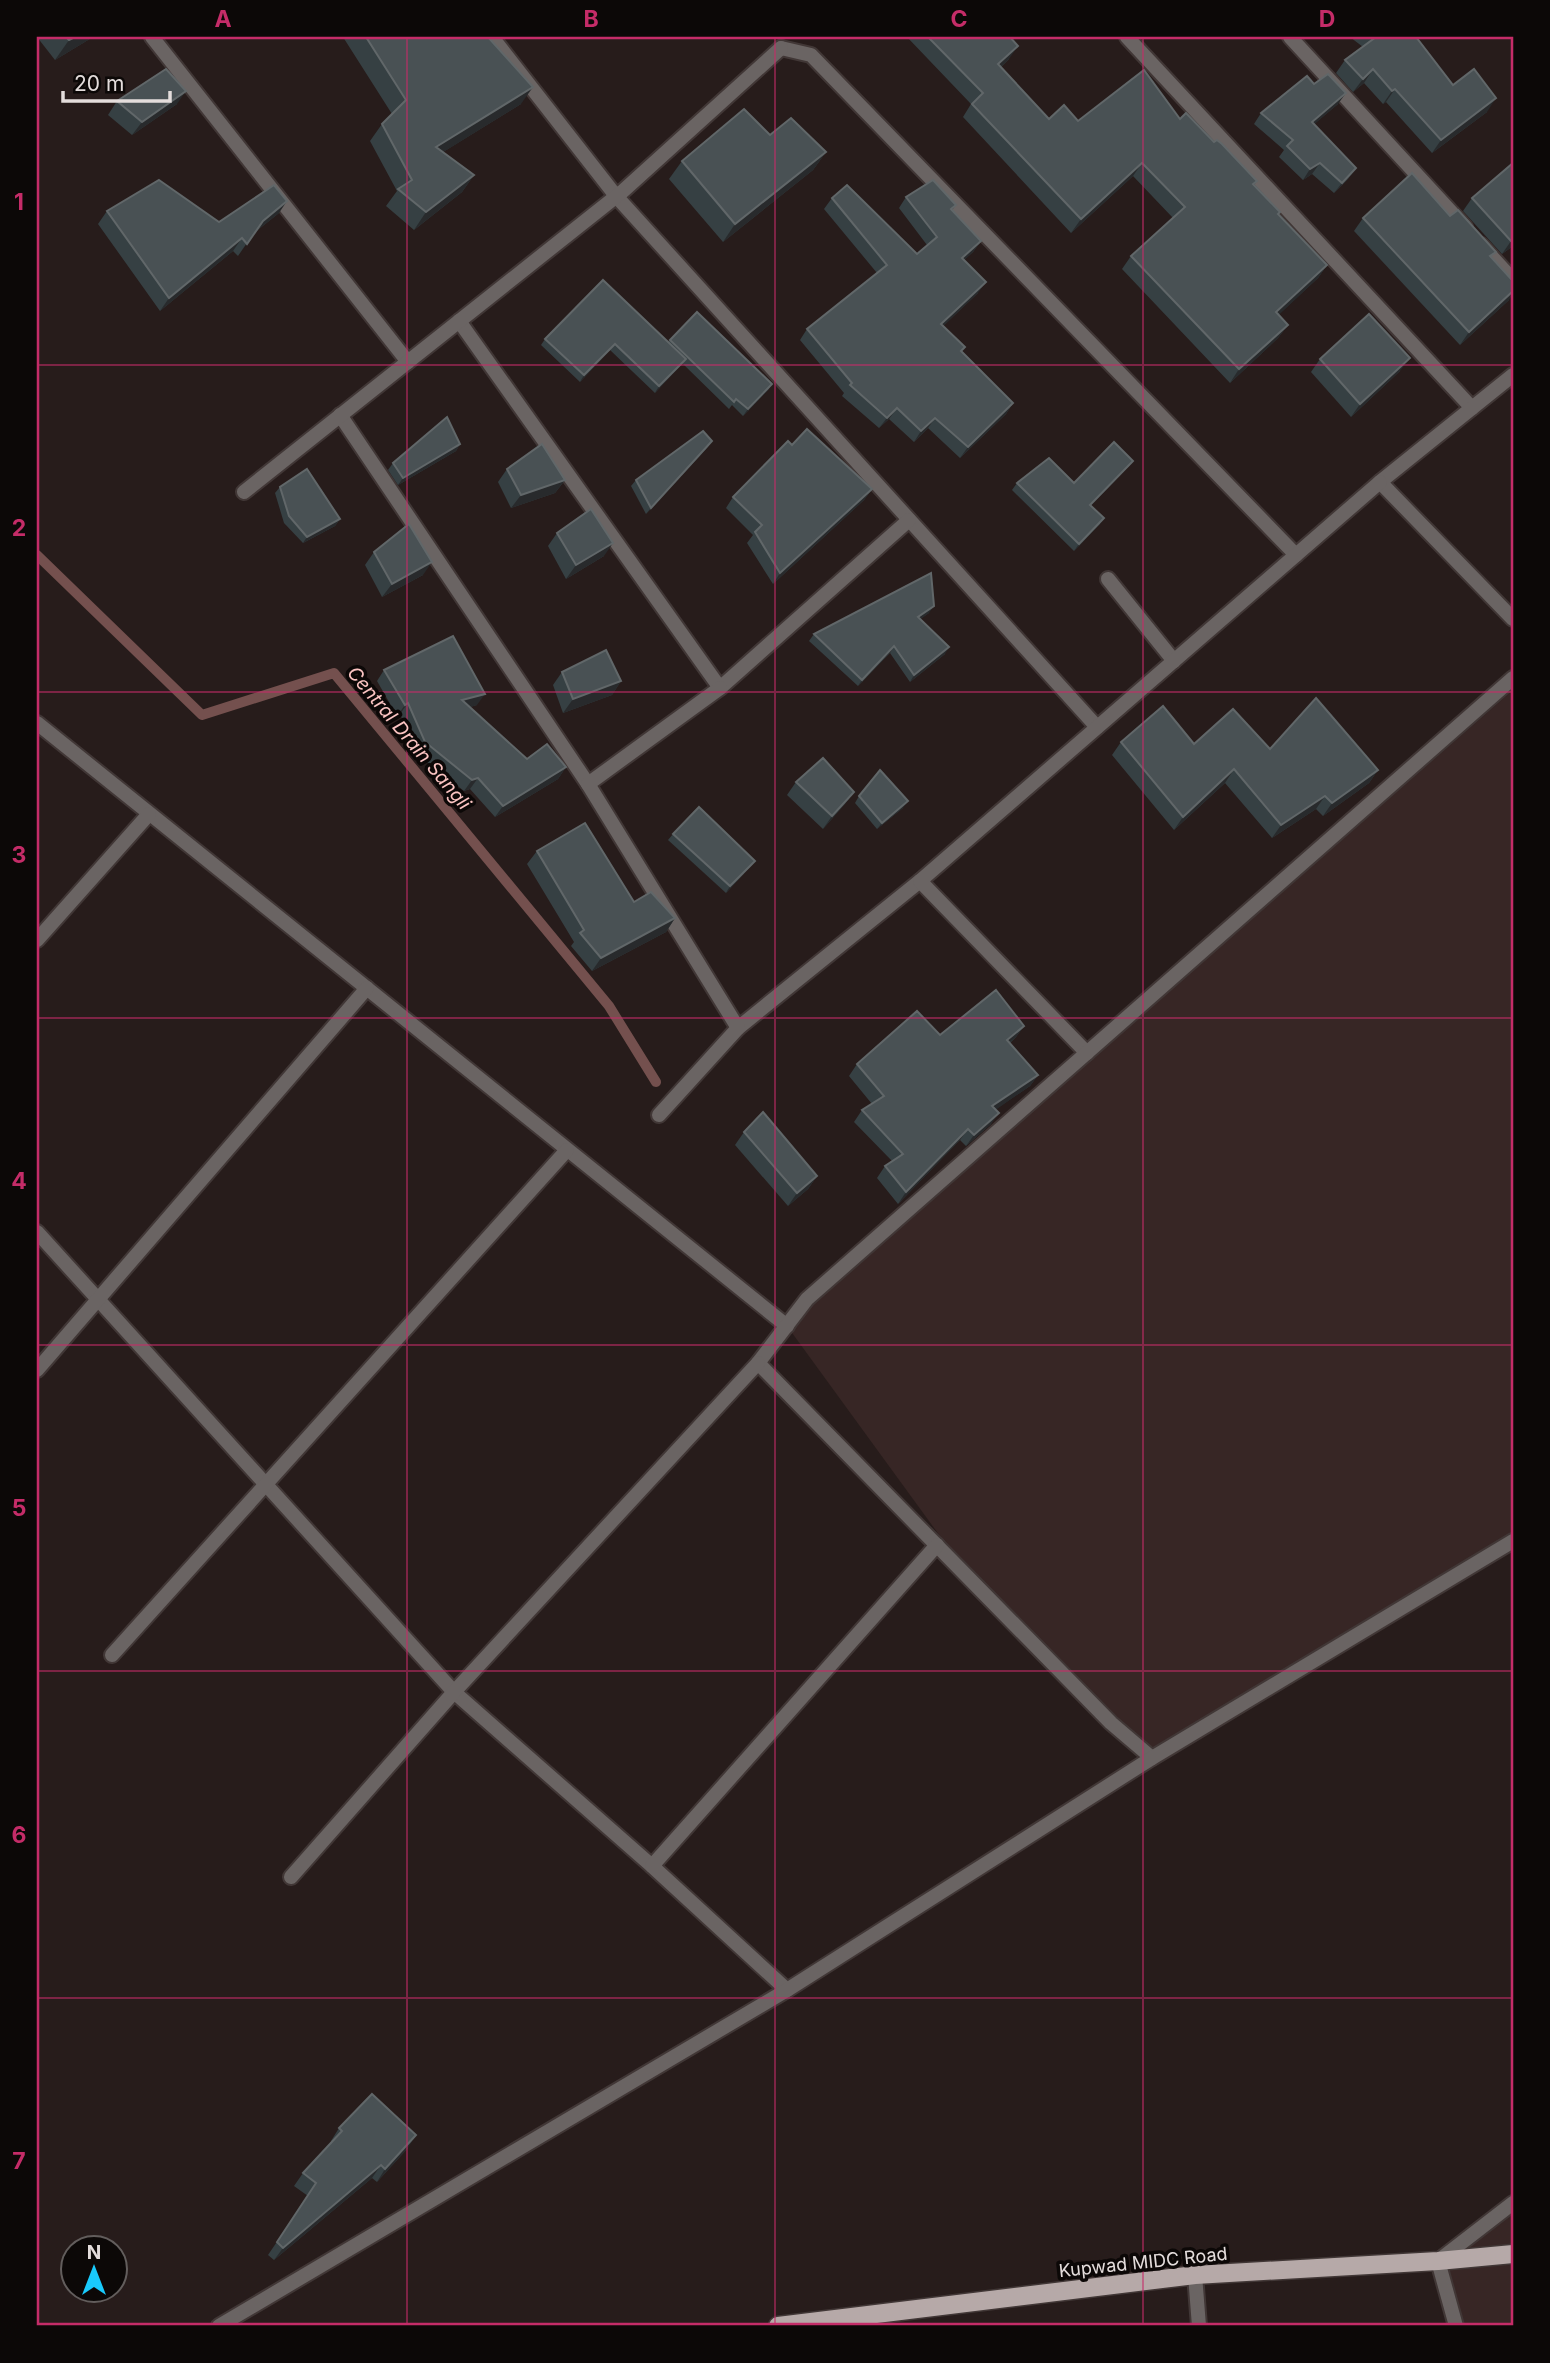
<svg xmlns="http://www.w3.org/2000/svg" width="1550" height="2363" font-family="Inter,sans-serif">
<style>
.built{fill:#372625}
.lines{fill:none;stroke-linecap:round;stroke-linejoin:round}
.stream{stroke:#74504e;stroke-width:10}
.minor-casing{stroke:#413736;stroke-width:18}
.primary-casing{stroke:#413736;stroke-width:21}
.minor{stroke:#6a6463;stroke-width:14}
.primary{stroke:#b6a9a8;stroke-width:18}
.wall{fill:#364043}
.shaded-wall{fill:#282a2c}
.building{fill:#495154;stroke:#616769;stroke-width:2}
.grid{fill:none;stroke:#c52c68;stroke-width:2;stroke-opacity:0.55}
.labels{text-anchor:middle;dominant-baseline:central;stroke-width:7;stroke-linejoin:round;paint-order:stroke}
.street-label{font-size:18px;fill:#e4dddc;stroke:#0c0807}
.water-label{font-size:19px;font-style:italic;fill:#fbc4c2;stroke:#0c0807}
.neatline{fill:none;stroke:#c52c68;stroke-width:2.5}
.grid-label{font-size:23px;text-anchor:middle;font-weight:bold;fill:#c52c68}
</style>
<rect width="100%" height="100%" fill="#271c1b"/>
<g class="built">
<path d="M1513 690V1548L1152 1758 977 1587 787 1326Z"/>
<path d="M1513 2202V2326H1456L1438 2261Z"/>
</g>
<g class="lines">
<path class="stream" d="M37 555 202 715 334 673 609 1006 656 1082"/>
<g class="minor-casing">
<g id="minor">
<path d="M152 37 408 362"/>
<path d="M492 37 616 196 1097 727"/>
<path d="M1127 37 1472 408"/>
<path d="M1290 37 1465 227"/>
<path d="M781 48 811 55 1296 555"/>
<path d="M1481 245 1513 280"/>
<path d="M459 321 720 688 909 520"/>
<path d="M1513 375 1380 482 1513 619"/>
<path d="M340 415 588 784"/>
<path d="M244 492 623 191 781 48"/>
<path d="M1108 579 1174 661"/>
<path d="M37 723 787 1326"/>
<path d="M37 940 149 814"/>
<path d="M738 1028 920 881"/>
<path d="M1087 1053 920 881 1380 482"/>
<path d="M659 1115 738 1028 588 784 720 688"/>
<path d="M37 1232 454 1692 652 1866"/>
<path d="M37 1370 367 988"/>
<path d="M112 1655 567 1150"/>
<path d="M1152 1758 1111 1723 758 1363 807 1299 1513 678"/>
<path d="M291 1877 454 1692 758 1363"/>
<path d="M787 1990 652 1866 937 1545"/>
<path d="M1195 2275 1199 2326"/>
<path d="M219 2326 787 1990 1152 1758 1513 1541"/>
<path d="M1456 2326 1438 2261 1513 2203"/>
</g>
</g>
<g class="primary-casing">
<path id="primary" d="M778 2326 1195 2275 1438 2261 1513 2254"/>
</g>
<use href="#minor" class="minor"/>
<use href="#primary" class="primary"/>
</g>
<g class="wall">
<path d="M37 37H93L55 60Z"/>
<path d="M343 37H488L521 104 443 152 474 175 462 192 414 230 386 206 397 191 370 141 382 124 392 114Z"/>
<path d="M907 37H1010L1009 59 1001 67 1049 119 1078 121 1180 119 1214 142 1257 181 1254 185 1278 214 1327 265 1318 278 1278 315 1288 325 1278 338 1230 383 1122 269 1131 256 1173 218 1133 176 1071 233 963 117 971 104Z"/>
<path d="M1350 37H1416L1453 85 1487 112 1432 153 1386 102 1383 104 1364 83 1353 92 1336 73 1345 60 1363 47Z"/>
<path d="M1314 84 1338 104 1314 124 1356 168 1348 179 1334 193 1312 174 1303 180 1279 157 1284 150 1254 124 1261 113Z"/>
<path d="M117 101 177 104 132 135 108 115Z"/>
<path d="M770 135 826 152 813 170 723 242 669 179 682 161Z"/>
<path d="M1513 163V246L1502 254 1463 211 1472 198Z"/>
<path d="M906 197 956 205 952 210 981 241 973 252 964 260 978 293 943 326 962 351 1013 403 1006 414 960 458 928 428 914 442 889 419 879 428 842 396 844 393 800 340 807 329 877 273 824 209 832 198 917 254 927 245 899 208Z"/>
<path d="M107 211 219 222 279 213 254 233 238 256 233 251 160 311 98 224Z"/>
<path d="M1450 216 1491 258 1509 300 1460 345 1354 231 1363 218Z"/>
<path d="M545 339 668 342 670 340 772 384 768 390 743 416 732 405 729 409 682 363 655 393 610 350 580 382 541 345Z"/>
<path d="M1320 359 1400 371 1351 417 1311 372Z"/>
<path d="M712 441 707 448 646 514 631 486 636 480Z"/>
<path d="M460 444 456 451 398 485 388 470 393 463Z"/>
<path d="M792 445 872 489 864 500 773 584 747 543 753 535 726 508 733 497Z"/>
<path d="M1133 461 1128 467 1091 505 1100 524 1074 551 1012 490 1017 483H1074Z"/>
<path d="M507 469 565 480 555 493 511 508 498 482Z"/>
<path d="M280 487 340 519 335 526 303 543 284 523 275 493Z"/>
<path d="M557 533 604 556 566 579 548 546Z"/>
<path d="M374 552 423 575 382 597 365 565Z"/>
<path d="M929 613 920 619 945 654 910 682 890 653 858 686 809 641 814 634Z"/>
<path d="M384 670 477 705 470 707 527 759 566 767 558 779 495 817 470 789 464 791 417 754 400 714 397 716 377 681Z"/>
<path d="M562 672 621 681 612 695 563 713 553 685Z"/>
<path d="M1121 742 1194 744 1270 749 1378 770 1369 783 1323 816 1316 809 1272 838 1225 783 1174 830 1112 755Z"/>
<path d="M796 782 854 792 844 805 823 829 787 795Z"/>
<path d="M859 796 903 808 877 829 855 803Z"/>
<path d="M673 834 755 861 750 867 726 893 668 840Z"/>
<path d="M537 851 634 902 675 918 666 932 592 971 571 946 574 942 527 864Z"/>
<path d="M1024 1026 1016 1037 1010 1043 1038 1075 1030 1086 996 1109 991 1124 966 1146 960 1140 898 1204 877 1178 885 1166 892 1161 854 1122 862 1110 872 1104 849 1076 857 1064 940 1035Z"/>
<path d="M744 1132 817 1176 808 1189 788 1206 735 1145Z"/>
<path d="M339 2128 408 2148 377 2182 372 2178 274 2260 268 2255 308 2196 294 2186 303 2173 332 2142 331 2141Z"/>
</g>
<g class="shaded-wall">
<path d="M75 37H93L55 60 69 40Z"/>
<path d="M1018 46 1009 59 989 78 998 64Z"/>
<path d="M1373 69 1364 83 1353 92 1363 79Z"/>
<path d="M533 87 521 104 424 164 436 147Z"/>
<path d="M1395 89 1386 102 1383 104 1392 91Z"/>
<path d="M186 91 177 104 132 135 142 122Z"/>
<path d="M1346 93 1338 104 1304 133 1312 122Z"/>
<path d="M1496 98 1487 112 1432 153 1441 140Z"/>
<path d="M826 152 813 170 723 242 735 224Z"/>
<path d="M1142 163 1133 176 1071 233 1081 219Z"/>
<path d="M1320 163 1312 174 1303 180 1310 169Z"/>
<path d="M1356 168 1348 179 1334 193 1342 183Z"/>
<path d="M474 175 462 192 414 230 426 212Z"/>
<path d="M287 201 279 213 254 233 238 256 263 221Z"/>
<path d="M242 238 233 251 160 311 169 298Z"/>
<path d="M1513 240V246L1502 254 1511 241Z"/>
<path d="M981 241 973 252 954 269 962 258Z"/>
<path d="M1327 265 1318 278 1267 326 1276 312Z"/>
<path d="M986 282 978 293 934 335 941 324Z"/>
<path d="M1513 291V294L1509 300 1460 345 1469 332Z"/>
<path d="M1288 325 1278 338 1230 383 1239 369Z"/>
<path d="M615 344 610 350 580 382 584 375Z"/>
<path d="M1410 358 1400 371 1351 417 1360 404Z"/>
<path d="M686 359 681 365 655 393 659 386Z"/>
<path d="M772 384 768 390 743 416 748 409Z"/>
<path d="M1013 403 1006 414 960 458 968 447Z"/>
<path d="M897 408 889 419 879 428 887 418Z"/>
<path d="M935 418 928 428 914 442 921 431Z"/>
<path d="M712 441 707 448 646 514 651 508Z"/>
<path d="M460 444 456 451 398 485 403 478Z"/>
<path d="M1133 461 1128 467 1086 511 1090 505Z"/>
<path d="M565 480 555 493 511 508 521 495Z"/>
<path d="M872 489 864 500 773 584 780 573Z"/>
<path d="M1104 518 1100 524 1074 551 1079 544Z"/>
<path d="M340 519 335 526 303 543 307 537Z"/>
<path d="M613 543 604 556 566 579 576 565Z"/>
<path d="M432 562 423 575 382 597 392 584Z"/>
<path d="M934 606 929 613 914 624 918 617Z"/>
<path d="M894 646 890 653 858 686 862 680Z"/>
<path d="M949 647 945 654 910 682 914 675Z"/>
<path d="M621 681 612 695 563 713 573 699Z"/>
<path d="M485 694 477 705 454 712 462 700Z"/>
<path d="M408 703 400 714 397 716 405 705Z"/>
<path d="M566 767 558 779 495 817 503 806Z"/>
<path d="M1234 769 1225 783 1174 830 1183 817Z"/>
<path d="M1378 770 1369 783 1323 816 1332 803Z"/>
<path d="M478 778 470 789 464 791 472 780Z"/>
<path d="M854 792 844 805 823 829 832 816Z"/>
<path d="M1325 796 1316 809 1272 838 1281 825Z"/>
<path d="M908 801 903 808 877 829 882 823Z"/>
<path d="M755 861 750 867 726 893 730 886Z"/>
<path d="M675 918 666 932 592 971 601 958Z"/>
<path d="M1024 1026 1016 1037 999 1051 1007 1040Z"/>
<path d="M1038 1075 1030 1086 984 1118 992 1106Z"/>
<path d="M999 1113 991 1124 966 1146 974 1135Z"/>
<path d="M968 1129 960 1140 898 1204 906 1192Z"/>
<path d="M817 1176 808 1189 788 1206 797 1193Z"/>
<path d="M416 2135 408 2148 377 2182 385 2169Z"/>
<path d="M381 2165 372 2178 274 2260 283 2248Z"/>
</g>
<g class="building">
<path d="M66 37H75L69 40Z"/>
<path d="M366 37H488L533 87 436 147 474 175 426 212 398 189 412 180 382 124 406 100Z"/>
<path d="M928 37H1010L1018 46 998 64 1049 119 1064 105 1078 121 1144 70 1180 119 1186 113 1214 142 1217 140 1222 144 1257 181 1253 184 1280 212 1278 214 1327 265 1276 312 1288 325 1239 369 1131 256 1185 207 1142 163 1081 219 972 104 983 93Z"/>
<path d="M1376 37H1416L1453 85 1474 69 1496 98 1441 140 1395 89 1392 91 1373 69 1363 79 1345 60Z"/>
<path d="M166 69 186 91 142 122 117 101Z"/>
<path d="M1328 74 1346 93 1312 122 1356 168 1342 183 1320 163 1310 169 1287 146 1293 140 1261 113 1307 76 1314 84Z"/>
<path d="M744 109 770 135 791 118 826 152 735 224 682 161Z"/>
<path d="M1513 163V240L1511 241 1472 198Z"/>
<path d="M1412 173 1450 216 1458 210 1496 252 1490 256 1513 281V291L1469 332 1363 218Z"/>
<path d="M159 180 219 222 274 185 287 201 263 221 247 244 242 238 169 298 107 211Z"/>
<path d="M933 180 956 205 951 209 981 241 962 258 986 282 941 324 965 347 961 351 1013 403 968 447 935 418 921 431 897 408 887 418 850 385 852 383 807 329 887 265 832 198 847 185 917 254 937 237 906 197Z"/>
<path d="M603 280 686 359 659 386 615 344 584 375 545 339Z"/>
<path d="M697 312 772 384 748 409 736 399 734 402 670 340Z"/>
<path d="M1369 314 1410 358 1360 404 1320 359Z"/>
<path d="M447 417 460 444 403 478 393 463Z"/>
<path d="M807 429 872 489 780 573 755 532 762 525 733 497 788 441 792 445Z"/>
<path d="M703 431 712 441 651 508 636 480Z"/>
<path d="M1114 442 1133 461 1090 505 1104 518 1079 544 1017 483 1049 458 1074 483Z"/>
<path d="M542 444 565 480 521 495 507 469Z"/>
<path d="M307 469 340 519 307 537 289 516 280 487Z"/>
<path d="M591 509 613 543 576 565 557 533Z"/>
<path d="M409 524 432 562 392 584 374 552Z"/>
<path d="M931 573 934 606 918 617 949 647 914 675 894 646 862 680 814 634Z"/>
<path d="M453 636 485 694 462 700 527 759 547 744 566 767 503 806 478 778 472 780 425 742 408 703 405 705 384 670Z"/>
<path d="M606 650 621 681 573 699 562 672Z"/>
<path d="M1316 698 1378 770 1332 803 1325 796 1281 825 1234 769 1183 817 1121 742 1163 706 1194 744 1233 709 1270 749Z"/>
<path d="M823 758 854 792 832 816 796 782Z"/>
<path d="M880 770 908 801 882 823 859 796Z"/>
<path d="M699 807 755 861 730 886 673 834Z"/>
<path d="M585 823 634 902 651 892 675 918 601 958 580 933 584 930 537 851Z"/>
<path d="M996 990 1024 1026 1007 1040 1038 1075 992 1106 999 1113 974 1135 968 1129 906 1192 885 1166 903 1154 862 1110 884 1096 857 1064 917 1011 940 1035Z"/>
<path d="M763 1112 817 1176 797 1193 744 1132Z"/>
<path d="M372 2094 416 2135 385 2169 381 2165 283 2248 277 2242 316 2183 303 2173 342 2131 339 2128Z"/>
</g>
<path class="grid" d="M407 37V2326M775 37V2326M1143 37V2326M37 365H1513M37 692H1513M37 1018H1513M37 1345H1513M37 1671H1513M37 1998H1513"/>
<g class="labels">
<g class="street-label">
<text transform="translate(1143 2262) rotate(-6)">Kupwad MIDC Road</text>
</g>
<g class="water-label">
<text transform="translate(409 738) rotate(50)">Central Drain Sangli</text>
</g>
</g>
<rect width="1550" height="2363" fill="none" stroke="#0c0807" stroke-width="77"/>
<g transform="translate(94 2269)"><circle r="33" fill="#0c0807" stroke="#625d5c" stroke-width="2"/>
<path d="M0-5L12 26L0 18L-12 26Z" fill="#19cafc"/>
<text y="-10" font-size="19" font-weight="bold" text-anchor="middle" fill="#e4dddc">N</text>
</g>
<path d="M63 91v10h107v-10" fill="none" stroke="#e4dddc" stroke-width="3.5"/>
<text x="74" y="91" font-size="21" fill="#e4dddc" stroke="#0c0807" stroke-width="5" paint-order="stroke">20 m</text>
<rect x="38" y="38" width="1474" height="2286" class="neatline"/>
<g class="grid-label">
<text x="223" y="27">A</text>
<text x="591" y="27">B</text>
<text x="959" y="27">C</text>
<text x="1327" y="27">D</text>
<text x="19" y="210">1</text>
<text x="19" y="536">2</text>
<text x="19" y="863">3</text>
<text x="19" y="1189">4</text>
<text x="19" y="1516">5</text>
<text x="19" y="1843">6</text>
<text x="19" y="2169">7</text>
</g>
</svg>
